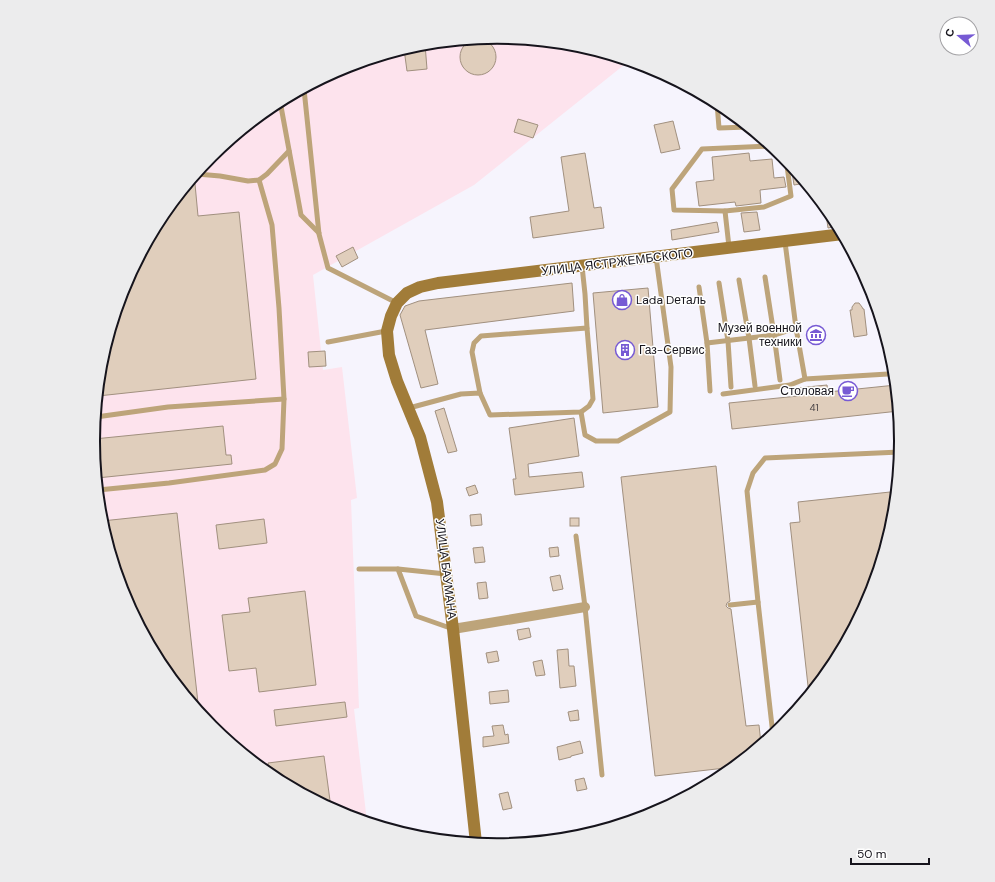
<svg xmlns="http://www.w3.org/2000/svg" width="995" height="882" font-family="'DM Sans',sans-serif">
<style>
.industrial{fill:#fde3ed}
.building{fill:#e0cebc;stroke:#a1907f}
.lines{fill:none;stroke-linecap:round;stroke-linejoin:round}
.service{stroke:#bda47a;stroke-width:5}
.minor{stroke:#bda47a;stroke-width:10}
.secondary{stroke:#a17c39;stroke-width:12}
.labels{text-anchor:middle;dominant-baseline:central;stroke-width:3;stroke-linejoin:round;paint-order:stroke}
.number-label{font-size:10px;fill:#484244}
.street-label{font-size:12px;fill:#16141c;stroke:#fff}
.poi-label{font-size:12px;fill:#16141c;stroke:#fff;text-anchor:start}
.rim{fill:none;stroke:#16141c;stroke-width:2}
</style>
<rect width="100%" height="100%" fill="#f6f4fd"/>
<path class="industrial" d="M498 37 577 45 629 61 474 185 313 275 323 370 342 367 357 498 351 500 359 708 354 709 367 822 343 814 273 777 212 727 161 665 124 595 101 520 94 441 101 362 124 286 162 216 212 155 273 105 343 68 419 45Z"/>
<g class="building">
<circle cx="478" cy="57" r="18"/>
<path d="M425 44 427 69 407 71 404 49 419 45Z"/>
<path d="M518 119 538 125 533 138 514 132Z"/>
<path d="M673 121 680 149 661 153 654 125Z"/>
<path d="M585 153 594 208 601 207 604 228 533 238 530 217 569 211 561 157Z"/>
<path d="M749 153 750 161 772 159 774 178 784 177 786 187 760 190 761 203 736 206 735 202 699 206 696 182 714 180 712 157Z"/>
<path d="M791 165 806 183 794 185Z"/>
<path d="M195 184 198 216 239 212 256 379 98 396 101 362 124 286 162 216 188 185Z"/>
<path d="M825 207 834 217 839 226 828 228Z"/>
<path d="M757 212 760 230 744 232 741 213Z"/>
<path d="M717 222 719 232 672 240 671 230Z"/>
<path d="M353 247 358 258 342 267 336 256Z"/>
<path d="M572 283 574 311 425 330 438 384 421 388 400 315 405 306 419 301Z"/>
<path d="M648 288 658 407 603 413 593 293Z"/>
<path d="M855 303H859L862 307 863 309H864L867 335 854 337 850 310H852V307Z"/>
<path d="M325 351 326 366 309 367 308 352Z"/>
<path d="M827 385 828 392 896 385 899 411 732 429 729 403 798 396 797 388Z"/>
<path d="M444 408 457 451 448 453 435 411Z"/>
<path d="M574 418 579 456 528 464 529 477 582 472 584 487 515 495 513 479H516L509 428Z"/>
<path d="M223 426 226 455H231L232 464 97 478 94 439Z"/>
<path d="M716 466 730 601 727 603 726 606 728 608 731 609 746 726 759 725 761 744 734 767 655 776 621 477Z"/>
<path d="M475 485 478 493 469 496 466 488Z"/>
<path d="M890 492 892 512 895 511 894 520 871 596 833 666 809 695 790 523 800 522 798 502Z"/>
<path d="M177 513 199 712 161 665 124 595 102 521Z"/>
<path d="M481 514 482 525 471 526 470 515Z"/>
<rect x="570" y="518" width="9" height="8"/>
<path d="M264 519 267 543 219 549 216 525Z"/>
<path d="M483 547 485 562 475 563 473 548Z"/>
<path d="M558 547 559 556 550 557 549 548Z"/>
<path d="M560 575 563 589 553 591 550 577Z"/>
<path d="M486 582 488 598 479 599 477 583Z"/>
<path d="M305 591 316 685 259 692 256 668 229 671 222 615 250 612 248 598Z"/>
<path d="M529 628 531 637 519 640 517 630Z"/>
<path d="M568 649 569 666H574L576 686 560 688 557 650Z"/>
<path d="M497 651 499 661 488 663 486 653Z"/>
<path d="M542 660 545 675 536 676 533 662Z"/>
<path d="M508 690 509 702 490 704 489 692Z"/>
<path d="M345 702 347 717 276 726 274 710Z"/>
<path d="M578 710 579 720 570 721 568 712Z"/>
<path d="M503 725 505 735 508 734 509 743 483 747V737L494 736 492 726Z"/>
<path d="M580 741 583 753 571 756V757L559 760 557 747Z"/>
<path d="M324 756 331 808 273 777 270 774 268 763Z"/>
<path d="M584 778 587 789 577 791 575 780Z"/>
<path d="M508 792 512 808 503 810 499 794Z"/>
</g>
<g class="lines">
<g class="service">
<path d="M304 89 319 234 328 268 397 303"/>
<path d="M280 101 301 215 319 233"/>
<path d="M717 103 719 128 748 127"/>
<path d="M772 146 702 149 672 189 674 210 725 211 764 207 791 196 786 158"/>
<path d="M197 174 220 176 248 181 259 180 267 174 289 151"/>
<path d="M725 211 729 247"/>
<path d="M785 242 796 328 805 379 888 374"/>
<path d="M765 277 774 335 780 380"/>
<path d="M739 280 749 338 755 386"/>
<path d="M719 283 728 341 731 387"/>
<path d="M699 287 707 343 710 391"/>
<path d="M328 342 386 331"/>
<path d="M707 343 774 335 796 328"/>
<path d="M480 393 472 352 474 343 481 336 587 328"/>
<path d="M723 394 790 385 805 379"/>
<path d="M409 408 461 394 480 393 490 415 581 412 589 406 593 399 587 328 585 294 582 266"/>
<path d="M581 412 585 435 596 441H618L670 412 671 367 656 257"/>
<path d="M96 417 168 407 284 399"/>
<path d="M98 490 169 483 265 470 275 464 282 449 284 399 279 308 272 225 259 180"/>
<path d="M576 536 585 607 602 775"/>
<path d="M359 569H398L416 616 453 629"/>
<path d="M398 569 446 574"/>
<path d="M730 605 758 602"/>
<path d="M773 735 758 602 747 491 753 473 765 458 900 452"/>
</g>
<path class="minor" d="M453 629 585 607"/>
<path class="secondary" d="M476 843 453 629 437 502 420 437 397 381 389 355 387 331 391 316 397 303 407 293 420 287 438 283 843 234"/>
</g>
<defs>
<g id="shop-ring" transform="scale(1)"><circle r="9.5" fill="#fff" stroke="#775ad4" stroke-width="1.5"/><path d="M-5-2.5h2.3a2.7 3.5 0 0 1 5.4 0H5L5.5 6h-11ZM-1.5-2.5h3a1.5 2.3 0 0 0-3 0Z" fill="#775ad4"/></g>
<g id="museum-ring" transform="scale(1)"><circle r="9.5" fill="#fff" stroke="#775ad4" stroke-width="1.5"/><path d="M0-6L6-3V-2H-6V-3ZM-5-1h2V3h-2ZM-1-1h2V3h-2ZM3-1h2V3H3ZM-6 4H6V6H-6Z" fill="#775ad4"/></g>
<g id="building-ring" transform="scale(1)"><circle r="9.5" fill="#fff" stroke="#775ad4" stroke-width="1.5"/><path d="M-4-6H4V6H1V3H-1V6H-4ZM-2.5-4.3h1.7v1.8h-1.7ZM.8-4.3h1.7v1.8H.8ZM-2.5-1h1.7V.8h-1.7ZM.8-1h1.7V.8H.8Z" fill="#775ad4"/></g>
<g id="cafe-ring" transform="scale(1)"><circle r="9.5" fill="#fff" stroke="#775ad4" stroke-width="1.5"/><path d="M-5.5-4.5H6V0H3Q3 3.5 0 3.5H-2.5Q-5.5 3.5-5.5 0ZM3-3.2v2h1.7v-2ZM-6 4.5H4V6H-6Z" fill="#775ad4"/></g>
</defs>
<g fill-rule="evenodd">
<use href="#shop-ring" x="622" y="300"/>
<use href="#museum-ring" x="816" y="335"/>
<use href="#building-ring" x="625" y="350"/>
<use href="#cafe-ring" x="848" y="391"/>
</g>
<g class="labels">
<g class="number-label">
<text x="814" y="407">41</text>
</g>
<g class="street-label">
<text transform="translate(617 262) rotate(-7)">УЛИЦА ЯСТРЖЕМБСКОГО</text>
<text transform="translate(446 569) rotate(83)">УЛИЦА БАУМАНА</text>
</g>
<g class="poi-label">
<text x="636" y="300">Lada Dеталь</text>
<text x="802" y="328" text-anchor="end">Музей военной<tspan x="802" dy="14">техники</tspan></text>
<text x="639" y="350">Газ-Сервис</text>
<text x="834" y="391" text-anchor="end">Столовая</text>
</g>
</g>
<path d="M0 0H995V882H0ZM100 441a397 397 0 1 1 794 0a397 397 0 1 1-794 0Z" fill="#ececed" fill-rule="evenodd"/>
<path class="rim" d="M100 441a397 397 0 1 1 794 0a397 397 0 1 1-794 0Z"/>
<g transform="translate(959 36) rotate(289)"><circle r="19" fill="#ffffff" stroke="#a2a1a4"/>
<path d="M0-3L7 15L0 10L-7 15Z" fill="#775ad4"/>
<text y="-6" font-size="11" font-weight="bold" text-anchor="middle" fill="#16141c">С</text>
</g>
<path d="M851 858v6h78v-6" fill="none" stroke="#16141c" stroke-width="2"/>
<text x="857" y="858" font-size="12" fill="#16141c" stroke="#ffffff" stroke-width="3" paint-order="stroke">50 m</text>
</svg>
